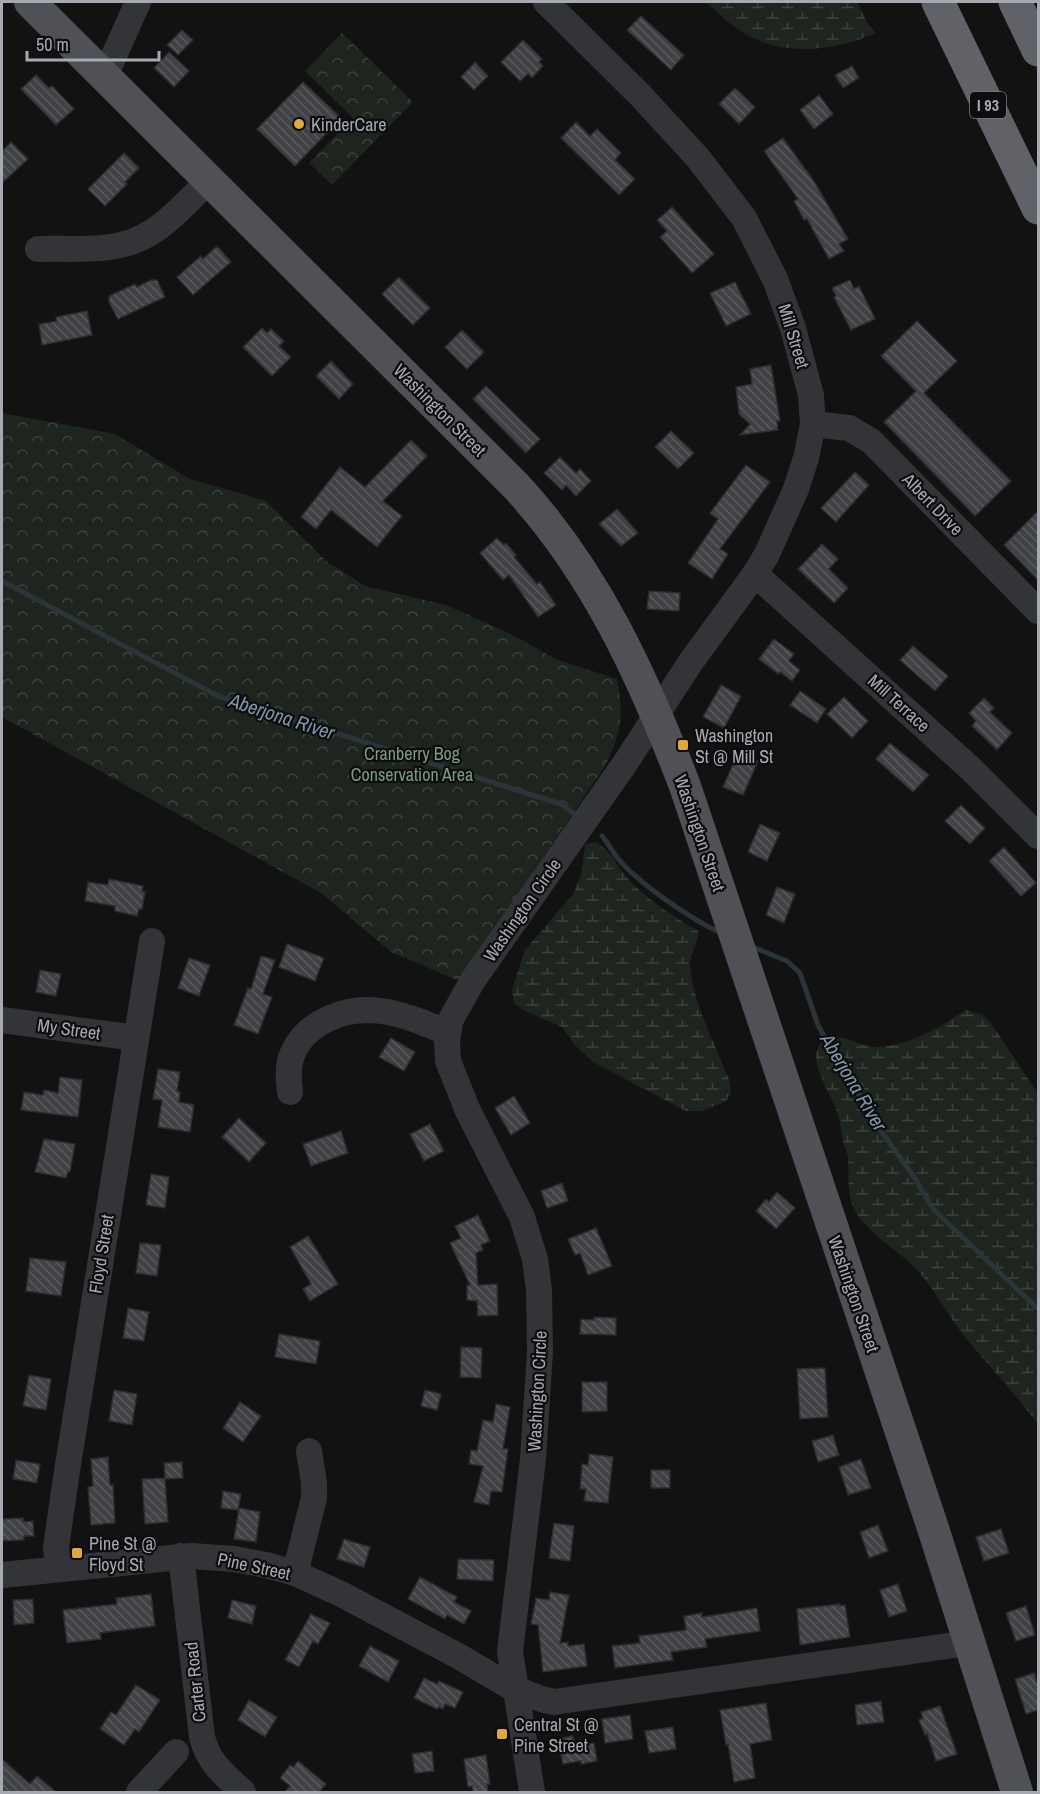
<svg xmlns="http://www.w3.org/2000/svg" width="1040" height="1794" font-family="'Archivo Narrow',sans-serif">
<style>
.wetland{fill:url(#wetland-marsh)}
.park{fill:url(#park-crowns)}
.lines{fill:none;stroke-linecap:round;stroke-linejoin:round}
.stream{stroke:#2c343a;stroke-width:5}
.building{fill:url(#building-back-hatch);stroke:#2c2c2f;stroke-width:1.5}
.minor{stroke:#333438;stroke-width:26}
.major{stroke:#4f5156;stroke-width:32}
.highway{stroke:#606268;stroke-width:33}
.poi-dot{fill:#deaa3f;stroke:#0d0d0e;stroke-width:2}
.labels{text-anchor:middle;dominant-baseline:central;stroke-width:4.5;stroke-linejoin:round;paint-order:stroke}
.shield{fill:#0d0d0e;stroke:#777a81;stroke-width:1.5}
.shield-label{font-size:16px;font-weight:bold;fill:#a5a9b2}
.poi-label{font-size:18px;fill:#a5a9b2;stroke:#0d0d0e;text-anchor:start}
.street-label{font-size:18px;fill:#a5a9b2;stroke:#0d0d0e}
.park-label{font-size:18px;fill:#7d9b7f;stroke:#0d0d0e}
.water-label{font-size:20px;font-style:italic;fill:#7f95aa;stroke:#0d0d0e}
</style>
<defs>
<pattern id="wetland-marsh" width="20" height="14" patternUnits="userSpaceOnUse" patternTransform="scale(1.5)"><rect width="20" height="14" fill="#1e251f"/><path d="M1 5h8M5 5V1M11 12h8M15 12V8" fill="none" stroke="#3c423d"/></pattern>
<pattern id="park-crowns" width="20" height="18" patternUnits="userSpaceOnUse" patternTransform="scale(1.5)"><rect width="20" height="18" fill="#1e251f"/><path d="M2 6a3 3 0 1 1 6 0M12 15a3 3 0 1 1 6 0" fill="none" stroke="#3c423d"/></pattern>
<pattern id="building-back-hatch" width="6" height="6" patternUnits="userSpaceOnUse" patternTransform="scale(1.5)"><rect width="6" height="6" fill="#414246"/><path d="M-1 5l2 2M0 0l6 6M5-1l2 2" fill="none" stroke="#595a5e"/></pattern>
</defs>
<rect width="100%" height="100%" fill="#121213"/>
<g class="wetland">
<path d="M705 2H857L868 24 876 33C837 50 788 57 749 36 733 28 719 13 705 2Z"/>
<path d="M596 842C613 852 619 871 633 884 652 903 675 917 698 931 700 943 689 953 690 966 694 1008 715 1042 729 1080L731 1092 726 1101 702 1111H686L593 1062 575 1045 562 1027 523 1010 514 1003 512 990 525 950 574 893 582 872 585 844Z"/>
<path d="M966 1010 981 1014 991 1023 1038 1094V1424C1015 1394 989 1366 965 1337 946 1313 933 1285 911 1264 895 1249 861 1227 853 1207 847 1192 849 1173 848 1157 847 1151 844 1146 843 1140 840 1130 841 1119 836 1109 830 1093 805 1057 822 1042 837 1029 859 1047 875 1047 899 1047 922 1036 943 1025 951 1020 957 1014 966 1010Z"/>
</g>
<g class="park">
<path d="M342 33 413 102 332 185 309 163 353 118 305 71Z"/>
<path d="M2 413 115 434 190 479 266 501 326 561 365 586 446 605 517 637 555 659 617 679C624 717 622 731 605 766L459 981 391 952 321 893 2 717Z"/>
</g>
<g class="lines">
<g class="stream">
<path d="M2 581 218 696 561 804 577 816"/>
<path d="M602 836C607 842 611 849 616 856 636 882 692 920 723 934"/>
<path d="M750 946 787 961 800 973 818 1025 826 1040 879 1128 916 1180 933 1209 1038 1309"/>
</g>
</g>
<g class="building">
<path d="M641 16 684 55 671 70 627 30Z"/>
<path d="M182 30 193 40 178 55 167 45Z"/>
<path d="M523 40 542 59 539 62 543 66 532 78 528 74 520 81 501 62Z"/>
<path d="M169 52 189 71 174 87 154 68Z"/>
<path d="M475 62 488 76 474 90 461 77Z"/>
<path d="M852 66 859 78 843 88 835 75Z"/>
<path d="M36 75 49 88 52 86 74 109 56 125 21 89Z"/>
<path d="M303 82 341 118 295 166 257 129Z"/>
<path d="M735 88 755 107 739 124 719 104Z"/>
<path d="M819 95 833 114 814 129 800 110Z"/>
<path d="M576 122 590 136 597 129 621 153 615 160 635 179 619 195 561 138Z"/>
<path d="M783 138 815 183 848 239 839 244 844 251 829 259 807 219 804 220 794 201 798 199 764 151Z"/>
<path d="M11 142 28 159 2 183V151Z"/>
<path d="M124 153 139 168 125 182 127 184 105 206 88 189Z"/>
<path d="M672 207 714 254 692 273 660 237 667 231 657 220Z"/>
<path d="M217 246 231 262 193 295 177 277 201 256 203 259Z"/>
<path d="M399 277 430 308 413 325 382 294Z"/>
<path d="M151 280H157L165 297 118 319 109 302V296L135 284 137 287Z"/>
<path d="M850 280 854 289 859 286 875 319 851 330 834 297 836 296 832 288Z"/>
<path d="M735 282 751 314 726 326 710 293Z"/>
<path d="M87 311 92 335 42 345 39 324 57 321 56 317Z"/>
<path d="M917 321 957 361 924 393 1011 481 975 516 884 422 916 391 881 356Z"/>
<path d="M262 328 267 333 271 329 284 341 279 346 291 357 272 376 243 347Z"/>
<path d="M462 330 484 352 467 369 445 347Z"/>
<path d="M331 361 353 384 339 399 316 376Z"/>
<path d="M771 365 780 421H777L778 430 740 435 750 424 739 414 736 387 752 384 750 369Z"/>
<path d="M486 386 540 439 526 453 473 399Z"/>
<path d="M671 431 694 453 678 469 655 447Z"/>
<path d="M411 440 427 456 383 501 402 516 377 547 331 510 316 529 301 517 340 467 365 487Z"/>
<path d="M560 457 576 473 580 469 591 481 576 496 566 485 562 490 544 473Z"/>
<path d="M746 465 770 482 720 549 728 554 712 579 688 563 718 519 710 513Z"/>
<path d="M855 472 869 485 836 522 821 508Z"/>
<path d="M617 509 638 533 621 546 599 524Z"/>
<path d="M1038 511V580L1004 545Z"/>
<path d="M497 538 504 545 506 543 516 555 514 557 537 584 540 582 556 605 538 617 509 575 503 580 480 553Z"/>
<path d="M822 544 838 559 829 569 848 588 834 603 798 569Z"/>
<path d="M649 591 680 593 679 611 647 609Z"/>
<path d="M774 639 794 654 789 661 800 670 792 681 780 672 778 674 759 659Z"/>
<path d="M913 646 948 676 935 691 900 660Z"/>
<path d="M721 685 741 696 724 728 703 717Z"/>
<path d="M800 691 826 709 817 723 790 705Z"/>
<path d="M844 697 868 721 852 738 827 714Z"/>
<path d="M984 698 994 708 990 712 1012 733 997 750 972 726 976 721 969 713Z"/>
<path d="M890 743 929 775 913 792 876 759Z"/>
<path d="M738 753 758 761 743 795 723 787Z"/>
<path d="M961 805 985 828 970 844 945 821Z"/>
<path d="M760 824 780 833 767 861 748 852Z"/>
<path d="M1004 847 1036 883 1021 896 989 861Z"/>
<path d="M109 879 143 886 142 891 145 892 142 909H139L137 916 115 911V906L85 901 88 882 108 885Z"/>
<path d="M777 887 795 894 784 923 766 915Z"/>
<path d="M287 944 324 958 315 981 279 967Z"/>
<path d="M261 956 275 960 263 994 272 997 258 1034 234 1025 248 988 251 989Z"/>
<path d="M189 958 210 965 199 996 178 988Z"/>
<path d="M40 970 61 974 56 996 36 992Z"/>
<path d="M391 1038 415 1052 404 1071 379 1057Z"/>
<path d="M158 1069 180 1072 177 1091 180 1092 179 1102 194 1105 190 1132 158 1127 162 1100 153 1099Z"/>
<path d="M60 1077 82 1080 78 1117 21 1110 24 1092 43 1095 44 1090 58 1093Z"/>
<path d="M514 1096 530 1123 511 1135 495 1108Z"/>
<path d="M239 1118 266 1143 249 1162 222 1137Z"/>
<path d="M430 1124 444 1151 424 1161 410 1134Z"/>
<path d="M341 1131 348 1153 311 1166 303 1144Z"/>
<path d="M44 1139 75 1144 70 1172H68L66 1178 35 1172Z"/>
<path d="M151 1174 169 1177 165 1208 146 1205Z"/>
<path d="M562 1183 568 1201 547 1208 541 1191Z"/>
<path d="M777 1192 795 1208 776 1229 756 1211 766 1199 769 1202Z"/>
<path d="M478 1215 490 1241 481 1245 483 1250 476 1253 478 1285 497 1284 498 1315 478 1316 477 1301 467 1300V1285H470L450 1243 461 1238 455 1226Z"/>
<path d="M596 1228 612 1266 588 1275 580 1253 575 1255 568 1239Z"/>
<path d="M308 1236 338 1284 310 1301 303 1289 311 1284 290 1247Z"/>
<path d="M140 1243 161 1245 157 1276 136 1273Z"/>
<path d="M30 1258 66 1262 61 1296 26 1291Z"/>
<path d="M128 1308 149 1312 144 1341 123 1338Z"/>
<path d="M594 1317 616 1318V1335L580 1334 581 1319 594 1320Z"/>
<path d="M279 1334 320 1341 316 1364 275 1357Z"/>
<path d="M461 1347 482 1348 481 1378 460 1377Z"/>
<path d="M825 1368 828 1417 800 1419 797 1369Z"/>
<path d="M29 1375 51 1379 46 1410 23 1406Z"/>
<path d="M582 1382H607V1411L582 1412Z"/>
<path d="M114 1390 137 1394 132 1425 109 1421Z"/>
<path d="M425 1390 441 1394 437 1410 421 1406Z"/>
<path d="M240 1402 261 1416 243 1442 223 1428Z"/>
<path d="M496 1404 510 1407 503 1449H508L502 1492 491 1491 489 1505 474 1502 483 1466 469 1464 471 1450 477 1451 483 1420 493 1422Z"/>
<path d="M833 1435 839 1455 818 1462 812 1441Z"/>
<path d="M589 1454 613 1457 608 1503 584 1501 586 1489H580L582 1464 588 1465Z"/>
<path d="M108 1457 110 1485H113L115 1523 91 1525 88 1487 93 1486 91 1459Z"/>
<path d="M861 1459 871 1488 848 1495 839 1467Z"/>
<path d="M16 1460 40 1464 37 1483 13 1479Z"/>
<path d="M182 1462 183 1478 165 1479 168 1522 145 1524 142 1479 165 1478 164 1463Z"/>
<rect x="651" y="1470" width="19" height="18"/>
<path d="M223 1491 241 1494 238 1510 221 1508Z"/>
<path d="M239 1508 260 1512 256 1542 234 1539Z"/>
<path d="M23 1518V1522L33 1521 34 1536H24V1540L2 1541V1519Z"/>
<path d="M554 1523 574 1526 570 1561 549 1558Z"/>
<path d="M878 1525 888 1551 869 1558 860 1532Z"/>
<path d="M1001 1529 1009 1553 984 1561 976 1537Z"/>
<path d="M344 1539 370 1547 364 1567 337 1559Z"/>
<path d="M458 1559 494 1560 493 1581 457 1579Z"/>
<path d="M420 1577 457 1597 454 1602 471 1611 464 1624 447 1615 445 1619 408 1599Z"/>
<path d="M898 1584 907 1611 889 1617 880 1590Z"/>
<path d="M550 1592 569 1595 560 1643 568 1642V1646L584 1644 587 1666 543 1672 538 1625 531 1624 536 1598 549 1600Z"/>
<path d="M151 1594 155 1626 100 1633 101 1639 67 1643 63 1610 117 1604 116 1598Z"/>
<path d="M33 1599 34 1623 14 1625 13 1600Z"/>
<path d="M232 1600 256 1606 252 1624 228 1618Z"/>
<path d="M840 1604V1606L845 1605 850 1637 800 1645 797 1609Z"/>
<path d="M1026 1606 1035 1635 1016 1641 1006 1613Z"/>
<path d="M757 1608 760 1631 705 1639 707 1647 671 1652 673 1660 615 1668 612 1646 640 1643 639 1636 686 1630 684 1616 702 1613V1617Z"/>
<path d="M311 1614 330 1623 318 1644 313 1641 299 1667 285 1660Z"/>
<path d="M370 1646 399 1661 388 1682 359 1666Z"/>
<path d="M1034 1673 1038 1686V1710L1026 1714 1015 1679Z"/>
<path d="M424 1678 437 1684 439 1681 463 1692 455 1708 445 1704 443 1709 439 1707 437 1709 414 1698Z"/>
<path d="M136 1685 160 1700 139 1732 135 1729 124 1745 100 1729 111 1712 116 1715Z"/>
<path d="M249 1700 277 1717 265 1737 238 1720Z"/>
<path d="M881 1701 884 1722 857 1725 855 1705Z"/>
<path d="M766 1703 772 1740 750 1744 755 1778 734 1782 728 1744 726 1745 720 1710Z"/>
<path d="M940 1706 957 1754 936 1761 927 1734 925 1735 919 1720 923 1718 921 1712Z"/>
<path d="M630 1715 633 1739 605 1743 602 1719Z"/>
<path d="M673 1727 676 1749 649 1753 645 1731Z"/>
<path d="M573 1736 575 1746 594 1743 597 1761 581 1764V1761L563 1764 558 1739Z"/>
<path d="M432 1751 434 1771 415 1773 412 1754Z"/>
<path d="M486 1755 490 1784H487L488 1792H473L472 1786 468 1787 464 1759Z"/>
<path d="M2 1759 30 1784 37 1776 56 1792H2Z"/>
<path d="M298 1761 326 1784 319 1792H285L290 1786 280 1778 290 1765 293 1767Z"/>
</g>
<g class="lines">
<g class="minor">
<path d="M105 76 138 2"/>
<path d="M38 249C67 248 107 252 134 241 164 230 187 201 210 180"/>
<path d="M813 424 849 428 871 441 1038 611"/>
<path d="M755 574 971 769 1038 836"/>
<path d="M2 1020 136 1038"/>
<path d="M290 1092C289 1080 287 1067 292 1055 305 1021 348 1006 381 1011 404 1014 427 1024 448 1033"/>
<path d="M181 1556 202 1737C208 1762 225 1776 243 1792"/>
<path d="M58 1568 56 1547 67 1471 152 941"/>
<path d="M295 1573 314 1498V1483L309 1451"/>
<path d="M2 1575 191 1556 234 1559 266 1565 295 1573 341 1594 460 1657 509 1686 541 1699 554 1702 969 1643"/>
<path d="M139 1792 176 1752"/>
<path d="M532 1792 510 1652 533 1459 540 1352 539 1290 535 1259 522 1217 468 1111 448 1061 447 1043 450 1021 473 980 624 765 690 663 755 574 767 554 796 489 806 458 813 424 811 395 793 328 775 279 744 218 698 158 640 95 546 2"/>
</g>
<path class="major" d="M30 2 516 486C596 573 643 677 685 786L932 1525 1017 1792"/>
<g class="highway">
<path d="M938 2 1038 208"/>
<path d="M1015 2 1038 50"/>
</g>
</g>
<g class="poi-dot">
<circle cx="299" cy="124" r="6"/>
<rect x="677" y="739" width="12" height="12" rx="3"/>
<rect x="71" y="1547" width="12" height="12" rx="3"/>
<rect x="496" y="1728" width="12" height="12" rx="3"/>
</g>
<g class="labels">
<rect class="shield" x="970" y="92" width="36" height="26" rx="4.5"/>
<g class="shield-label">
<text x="988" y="105">I 93</text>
</g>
<g class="poi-label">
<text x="311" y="124">KinderCare</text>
<text x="695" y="735">Washington<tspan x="695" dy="21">St @ Mill St</tspan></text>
<text x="89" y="1543">Pine St @<tspan x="89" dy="21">Floyd St</tspan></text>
<text x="514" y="1724">Central St @<tspan x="514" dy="21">Pine Street</tspan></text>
</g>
<g class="street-label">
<text transform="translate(794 336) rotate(73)">Mill Street</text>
<text transform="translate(440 410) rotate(45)">Washington Street</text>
<text transform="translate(933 504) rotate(46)">Albert Drive</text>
<text transform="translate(899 703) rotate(42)">Mill Terrace</text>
<text transform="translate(700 833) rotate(71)">Washington Street</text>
<text transform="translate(522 910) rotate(-55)">Washington Circle</text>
<text transform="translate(69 1029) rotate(8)">My Street</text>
<text transform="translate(101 1254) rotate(-81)">Floyd Street</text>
<text transform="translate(854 1294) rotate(71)">Washington Street</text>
<text transform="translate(537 1391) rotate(-87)">Washington Circle</text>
<text transform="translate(254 1566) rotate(12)">Pine Street</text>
<text transform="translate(195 1682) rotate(-96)">Carter Road</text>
</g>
<g class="park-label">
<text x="412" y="753">Cranberry Bog<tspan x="412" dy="21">Conservation Area</tspan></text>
</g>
<g class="water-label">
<text transform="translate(282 716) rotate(18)">Aberjona River</text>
<text transform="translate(854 1082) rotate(59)">Aberjona River</text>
</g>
</g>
<rect width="1040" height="1794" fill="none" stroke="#a5a9b2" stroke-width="6"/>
<path d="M27 51v9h132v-9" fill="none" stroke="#a5a9b2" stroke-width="3"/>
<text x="36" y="51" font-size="18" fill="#a5a9b2" stroke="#0d0d0e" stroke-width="4.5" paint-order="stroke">50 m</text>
</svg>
